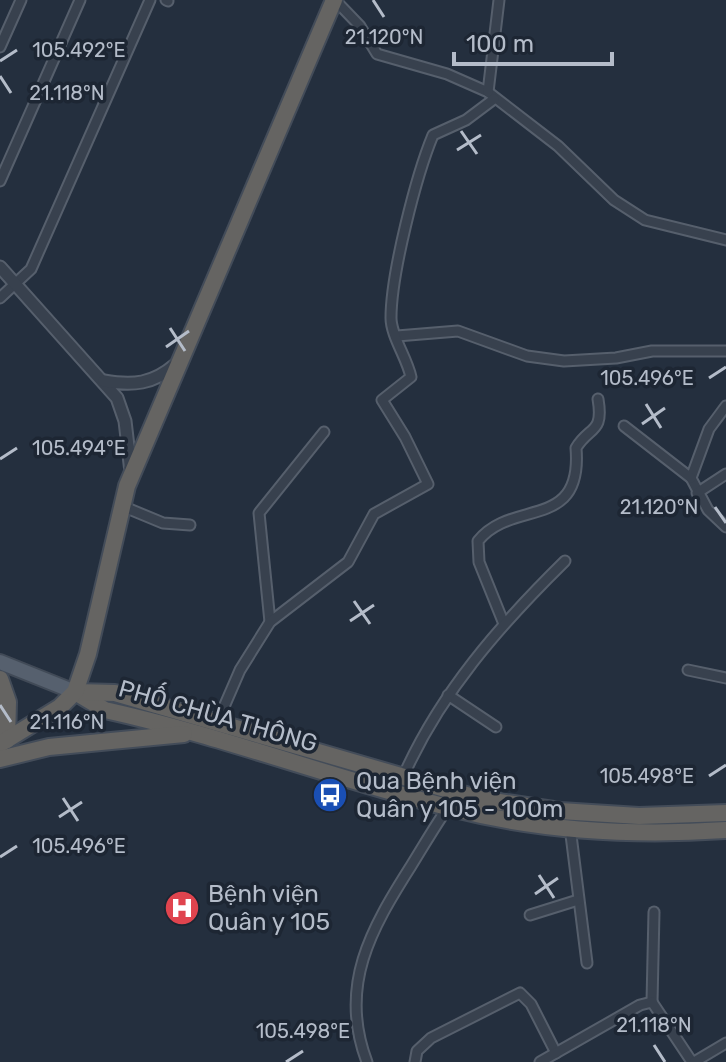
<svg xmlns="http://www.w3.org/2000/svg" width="726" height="1062" font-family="Rubik,sans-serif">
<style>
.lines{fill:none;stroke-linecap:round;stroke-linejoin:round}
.minor-casing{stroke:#565f6c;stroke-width:13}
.tertiary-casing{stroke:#565f6c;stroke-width:15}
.primary-casing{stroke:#414a57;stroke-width:18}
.trunk-casing{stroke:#434c59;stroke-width:20}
.minor{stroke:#38414e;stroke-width:9}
.tertiary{stroke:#38414e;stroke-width:11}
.primary{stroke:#56606e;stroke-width:14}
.trunk{stroke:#656462;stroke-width:16}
.ticks{fill:none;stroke:#b4bcc9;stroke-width:3}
.labels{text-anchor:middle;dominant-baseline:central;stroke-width:7;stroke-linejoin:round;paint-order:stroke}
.street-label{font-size:24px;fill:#b4bcc9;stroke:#1d2633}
.poi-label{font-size:24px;fill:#b4bcc9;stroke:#1d2633;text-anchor:start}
.ticks-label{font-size:20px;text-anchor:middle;fill:#b4bcc9;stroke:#1d2633;stroke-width:7;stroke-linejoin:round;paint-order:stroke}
</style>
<rect width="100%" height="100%" fill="#242f3e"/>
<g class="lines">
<g class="minor-casing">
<g id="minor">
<path d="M166 0 168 1"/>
<path d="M335 0 360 26 377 54 447 74 488 92 558 146 614 200 645 220 726 240"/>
<path d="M0 47 21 0"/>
<path d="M488 92 499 0"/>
<path d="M0 181 80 0"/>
<path d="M0 298 31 269 150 0"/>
<path d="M397 336 458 331 527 356 564 361 616 358 652 351H726"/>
<path d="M726 406 709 429 691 478 708 510 726 527"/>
<path d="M624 426 691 478"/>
<path d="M697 493 726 474"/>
<path d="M122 506 163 523 190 525"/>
<path d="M270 622 259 513 324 432"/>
<path d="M504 624 479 562 478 541C512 498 583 532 576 448 589 426 604 434 598 399"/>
<path d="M688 670 726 678"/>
<path d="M448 695 496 727"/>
<path d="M217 723 240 670 270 622 348 562 374 514 428 484 405 437 382 400 411 377C407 358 391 336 391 318 391 274 416 176 433 135L466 120 494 99"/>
<path d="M403 777C440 693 500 625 565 561"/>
<path d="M570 827 587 963"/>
<path d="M530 915 578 900"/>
<path d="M652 1002 654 912"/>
<path d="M367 1062C338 986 371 929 411 866 426 842 440 817 458 793"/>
<path d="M415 1062 417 1051 431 1038 520 993 531 1004 556 1053"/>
<path d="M540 1062 640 1005 652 1002 692 1062"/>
<path d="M694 1062 726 1043"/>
</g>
</g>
<g class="tertiary-casing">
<g id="tertiary">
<path d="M0 267 117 398 125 421 131 472"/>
<path d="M104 381C133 386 153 384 175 365"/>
</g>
</g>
<g class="primary-casing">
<path id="primary" d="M0 662 75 692"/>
</g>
<g class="trunk-casing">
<g id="trunk">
<path d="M0 679 8 702 7 740"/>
<path d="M75 692 105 710C223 736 337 780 455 809 542 831 637 836 726 830"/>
<path d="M76 692 115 693 480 799 560 811 639 816 726 813"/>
<path d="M0 744 60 707 75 692 88 654 127 486 334 0"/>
<path d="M0 759 49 747 184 734"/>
</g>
</g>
<use href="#minor" class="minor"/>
<use href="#tertiary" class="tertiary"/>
<use href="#primary" class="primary"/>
<use href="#trunk" class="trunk"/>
</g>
<path class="ticks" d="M373 0 384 17M0 61 17 50M0 76 11 93M461 131 477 154M457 150 481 135M170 328 185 351M166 347 189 331M709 378 726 367M646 404 661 428M642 424 665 408M0 459 17 448M715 507 726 523M354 601 370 624M350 621 374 605M0 705 11 722M709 776 726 765M63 798 78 821M59 817 82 802M0 857 17 846M539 875 554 898M535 894 558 878M654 1045 665 1062M286 1062 303 1051"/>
<defs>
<g id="bus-disc" transform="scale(1.8)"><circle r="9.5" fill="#1a4fb4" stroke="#1d2633"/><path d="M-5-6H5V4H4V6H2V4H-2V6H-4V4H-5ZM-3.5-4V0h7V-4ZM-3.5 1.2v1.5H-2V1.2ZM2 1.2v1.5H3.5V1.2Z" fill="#fff"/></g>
<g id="hospital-disc" transform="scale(1.8)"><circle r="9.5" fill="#e0444e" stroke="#1d2633"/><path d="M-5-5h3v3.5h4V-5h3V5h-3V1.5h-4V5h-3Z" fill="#fff"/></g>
</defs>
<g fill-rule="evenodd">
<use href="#bus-disc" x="330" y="795"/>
<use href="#hospital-disc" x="182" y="908"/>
</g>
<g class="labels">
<g class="street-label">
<text transform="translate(218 716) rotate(16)">PHỐ CHÙA THÔNG</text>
</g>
<g class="poi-label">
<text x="356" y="781">Qua Bệnh viện<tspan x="356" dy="28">Quân y 105 - 100m</tspan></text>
<text x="208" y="894">Bệnh viện<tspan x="208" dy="28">Quân y 105</tspan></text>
</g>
</g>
<g class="ticks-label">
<text x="384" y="44">21.120°N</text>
<text x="79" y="57">105.492°E</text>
<text x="67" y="100">21.118°N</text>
<text x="647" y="385">105.496°E</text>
<text x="79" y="455">105.494°E</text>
<text x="659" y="514">21.120°N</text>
<text x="67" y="729">21.116°N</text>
<text x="647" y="783">105.498°E</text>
<text x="79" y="853">105.496°E</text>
<text x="654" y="1032">21.118°N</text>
<text x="303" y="1038">105.498°E</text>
</g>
<path d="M454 52v12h158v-12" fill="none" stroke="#b4bcc9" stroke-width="4"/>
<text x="466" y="52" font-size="24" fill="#b4bcc9" stroke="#1d2633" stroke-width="6" paint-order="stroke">100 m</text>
</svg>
